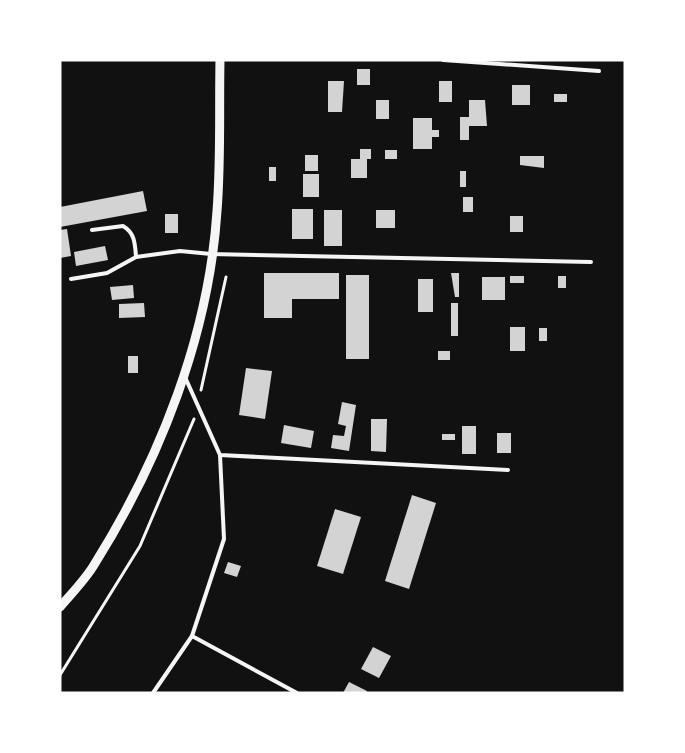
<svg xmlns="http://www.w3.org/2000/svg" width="685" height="753" font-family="'PT Sans Narrow',sans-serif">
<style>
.building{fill:#d3d3d3}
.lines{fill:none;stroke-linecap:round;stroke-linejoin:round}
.path{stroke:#f5f5f5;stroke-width:3}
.service{stroke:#f5f5f5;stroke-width:4}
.secondary{stroke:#f5f5f5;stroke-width:9}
</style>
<rect width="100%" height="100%" fill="#111"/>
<g class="building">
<rect x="357" y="69" width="13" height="16"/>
<path d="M328 81H344L342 112H328Z"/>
<rect x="439" y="81" width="13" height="21"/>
<rect x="512" y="85" width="18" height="20"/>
<rect x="554" y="94" width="13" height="8"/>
<rect x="376" y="100" width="13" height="19"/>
<path d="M469 100H485L487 126H469V140H460V117H469Z"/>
<path d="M413 118H432V130H439V137H432V149H413Z"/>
<path d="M360 149H371V159H367V178H351V159H360Z"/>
<rect x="385" y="150" width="12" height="9"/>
<rect x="305" y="155" width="13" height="16"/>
<path d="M520 156H544V168L520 165Z"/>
<rect x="269" y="167" width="7" height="14"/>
<rect x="460" y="171" width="6" height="16"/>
<rect x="303" y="174" width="16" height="23"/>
<path d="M143 191 147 211 60 227V207Z"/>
<rect x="463" y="197" width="10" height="15"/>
<rect x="292" y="209" width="21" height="30"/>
<rect x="324" y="210" width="18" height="36"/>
<rect x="376" y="210" width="19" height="18"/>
<rect x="165" y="214" width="13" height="19"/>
<rect x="510" y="216" width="13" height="16"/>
<path d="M67 229 71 256 60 258V230Z"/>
<path d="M105 246 108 260 76 266 74 252Z"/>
<path d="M264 273H339V299H292V318H264Z"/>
<path d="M451 273H459V297H455Z"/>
<rect x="346" y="275" width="23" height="84"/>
<rect x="510" y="276" width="14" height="7"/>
<rect x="558" y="276" width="8" height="12"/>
<rect x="482" y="277" width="23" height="23"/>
<rect x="418" y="279" width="15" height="33"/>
<path d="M133 285 134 298 112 300 110 287Z"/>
<path d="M144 303 145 317 119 318V304Z"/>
<rect x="451" y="303" width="7" height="33"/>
<rect x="510" y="327" width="15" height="24"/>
<rect x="539" y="328" width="8" height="13"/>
<rect x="438" y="351" width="12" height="9"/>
<rect x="128" y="356" width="10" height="17"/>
<path d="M246 368 272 371 265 419 239 415Z"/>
<path d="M342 402 356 405 349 451 331 448 333 435 344 436 346 426 338 424Z"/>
<path d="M371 419H387L386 452 371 451Z"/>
<path d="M284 425 314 431 311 448 281 443Z"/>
<rect x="462" y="426" width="14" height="28"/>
<rect x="497" y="433" width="14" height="20"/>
<rect x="442" y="434" width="13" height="6"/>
<path d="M412 495 436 503 409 589 385 581Z"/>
<path d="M335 509 361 517 343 574 317 566Z"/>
<path d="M228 562 241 566 237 577 224 573Z"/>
<path d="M373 647 391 656 379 678 361 669Z"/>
<path d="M349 682 367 691 366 693H343Z"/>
</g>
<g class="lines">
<g class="path">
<path d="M201 390 226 277"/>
<path d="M60 675 140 546 194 419"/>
</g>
<g class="service">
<path d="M443 60 599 71"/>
<path d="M136 257 180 251 211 254 591 262"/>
<path d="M71 279 107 273 136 257C135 244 135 233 123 226L92 230"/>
<path d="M185 377 220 455 508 470"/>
<path d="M220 455 224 539 192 636 297 693"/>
<path d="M153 693 192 636"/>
</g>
<path class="secondary" d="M60 607C71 594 85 580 94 565 160 460 209 335 217 211 221 161 219 110 220 60"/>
</g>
<rect width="685" height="753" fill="none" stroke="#ffffff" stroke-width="123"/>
</svg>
